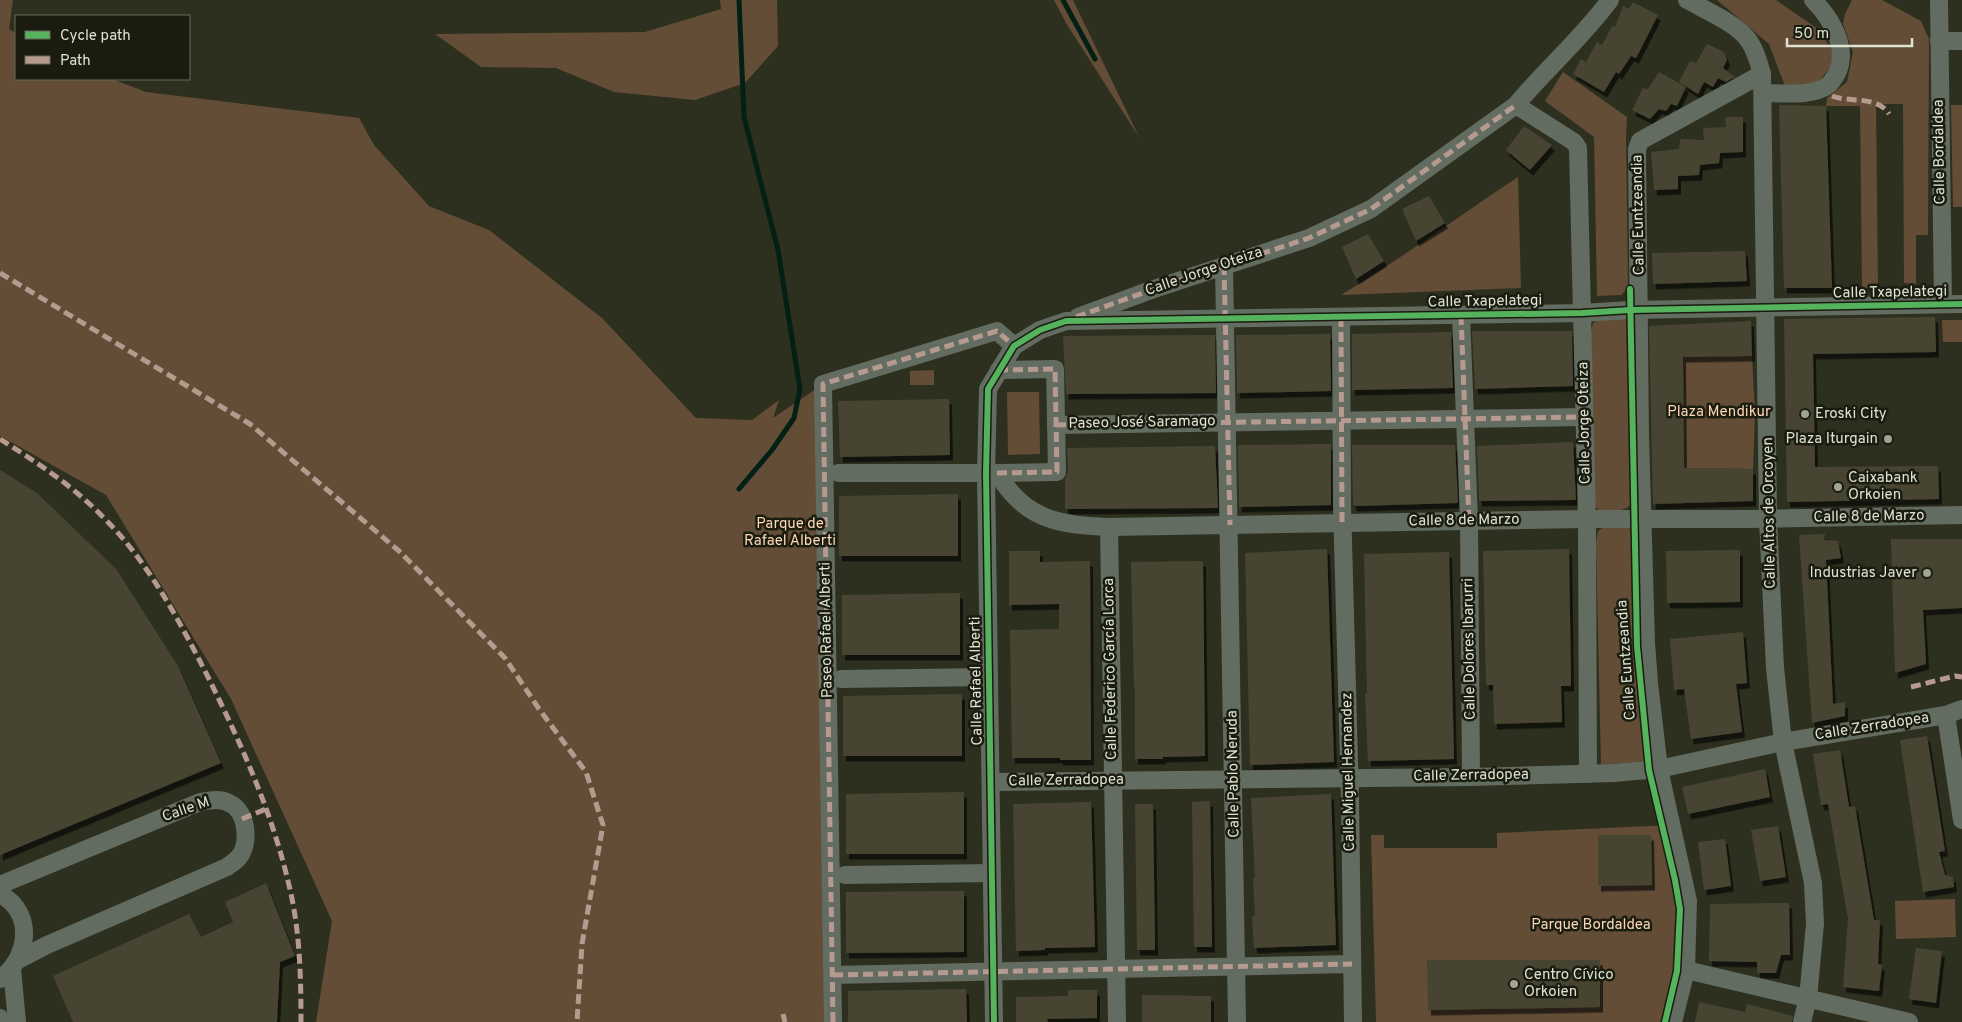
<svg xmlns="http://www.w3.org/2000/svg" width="1962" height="1022" font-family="Overpass,sans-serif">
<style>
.green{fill:#634d37}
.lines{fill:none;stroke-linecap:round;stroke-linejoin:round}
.stream{stroke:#042015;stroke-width:5}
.building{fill:#474533;filter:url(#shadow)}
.minor{stroke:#636c60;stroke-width:18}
.quiet{stroke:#b69a8f;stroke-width:5;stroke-dasharray:10 5;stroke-linecap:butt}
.cycleway-casing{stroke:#1a1c10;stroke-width:9}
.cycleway{stroke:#56b35d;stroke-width:6}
.poi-dot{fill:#a0a492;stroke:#1a1c10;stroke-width:2}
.labels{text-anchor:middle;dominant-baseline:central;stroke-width:5;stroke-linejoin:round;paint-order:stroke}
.street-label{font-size:15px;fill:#dee2d0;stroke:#1a1c10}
.park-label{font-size:15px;fill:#fcd7b6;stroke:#1a1c10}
.poi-label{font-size:15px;fill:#dee2d0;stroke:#1a1c10;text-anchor:start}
</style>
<defs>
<filter id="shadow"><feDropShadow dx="3" dy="5.5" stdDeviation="0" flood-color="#0009"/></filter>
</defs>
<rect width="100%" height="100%" fill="#2d301f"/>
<g class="green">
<path d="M0 0H13L9 29 16 33V79H112L146 92 359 118 374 145 429 206 489 230 602 318 696 418 752 420 779 400 773 418 816 389 827 1022H316L332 921 231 699 106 495 0 436Z"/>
<path d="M720 0H777L778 46 745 83 695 100 614 92 556 68 481 67 435 34 645 32 721 9Z"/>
<path d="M1054 0H1073L1139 137 1066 23Z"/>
<path d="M1717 0H1776L1818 29 1834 53 1830 67 1816 86H1785L1769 44Z"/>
<path d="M1852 0H1882L1921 21 1929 39 1928 235H1916V284L1904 283 1903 104H1876L1878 288H1862L1860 106H1826L1827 98 1847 82 1853 52 1843 24 1845 14Z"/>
<path d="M1563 72 1627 117 1626 136 1628 288 1621 295 1597 296 1594 137 1545 101Z"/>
<path d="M1951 105H1962V207H1953Z"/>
<path d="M1518 177 1521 288 1341 295C1402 258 1459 216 1518 177Z"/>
<path d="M1603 317H1627L1634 324 1635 500C1626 513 1614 511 1599 512L1594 504 1590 335 1593 323Z"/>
<path d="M1942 320H1962V342H1943Z"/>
<path d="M1752 356 1755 415 1753 469 1684 468 1683 357Z"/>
<path d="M934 370V385H910V371Z"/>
<path d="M1007 392H1039L1040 454 1008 455Z"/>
<path d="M1605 526 1636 529 1651 754 1646 761 1601 765 1596 542 1598 531Z"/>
<path d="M1671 825 1688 901 1673 1022H1376L1371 835H1384V848H1497V833Z"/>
<path d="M1955 899 1956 937 1896 939 1895 901Z"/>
</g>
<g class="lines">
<g class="stream">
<path d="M739 0 744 117 778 250 800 389 794 418 772 450 739 489"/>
<path d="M1063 0 1095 59"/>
</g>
</g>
<g class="building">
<path d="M1633 2 1658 15 1636 58 1631 56 1619 74 1616 72 1604 92 1573 74 1581 59 1586 62 1597 42 1602 45 1612 26 1615 27 1623 6 1629 9Z"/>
<path d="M1707 44 1724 52 1727 60 1723 68 1735 77 1726 82 1718 78 1713 87 1704 82 1698 94 1679 82 1690 61 1696 63Z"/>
<path d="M1659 72 1686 87 1677 106 1671 104 1666 111 1659 109 1650 119 1632 110 1643 88 1648 89Z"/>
<path d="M1779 105 1826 106 1832 288H1784Z"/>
<path d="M1725 117H1743V152L1720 153 1719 163 1700 165 1699 175 1678 176V189L1654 190 1651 152 1679 149 1680 139 1704 140 1703 128 1726 127Z"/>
<path d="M1524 126 1552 145 1530 170 1506 150Z"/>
<path d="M1429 196 1445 223 1416 241 1402 209Z"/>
<path d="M1368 234 1384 261 1356 279 1342 247Z"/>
<path d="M1745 251 1747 281 1653 284 1652 253Z"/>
<path d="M1935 317 1936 352 1813 354 1815 467 1938 466 1939 499 1787 502 1784 319Z"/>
<path d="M1751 321 1752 356 1683 357 1684 468 1753 469V501L1653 504 1649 326Z"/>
<path d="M1472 331H1572L1573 386 1475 389Z"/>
<path d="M1451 332 1453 388 1352 390V334Z"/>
<path d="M1330 334 1331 391 1237 393 1236 335Z"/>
<path d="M1215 335 1216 393 1066 394 1063 336Z"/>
<path d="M949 399 950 455 840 457 838 401Z"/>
<path d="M1573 442 1576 500 1479 501 1477 446Z"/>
<path d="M1331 444V505L1239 507 1238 445Z"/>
<path d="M1352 445H1455L1458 501 1457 503 1356 506 1353 505Z"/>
<path d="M1215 446 1218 508 1065 509V479L1068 472 1067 448Z"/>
<path d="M0 470 37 493 116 569 178 666 221 763 0 855Z"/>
<path d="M958 494V556H839V496Z"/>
<path d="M1825 534 1824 540 1838 541 1841 558 1826 560 1833 704 1845 702V716L1812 723 1799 535Z"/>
<path d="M1891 539H1962V608L1923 610 1926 664 1895 673Z"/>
<path d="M1327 549 1334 762 1250 765 1245 553Z"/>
<path d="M1569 549 1571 686H1561L1562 722 1494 724 1493 685H1486L1483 551Z"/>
<path d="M1740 550V602L1667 603 1666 551Z"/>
<path d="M1009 551H1040V562L1090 561 1091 760H1060V758H1012L1010 630 1059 629V604L1009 605Z"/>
<path d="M1449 552 1454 759 1368 761 1365 694H1367L1364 554Z"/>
<path d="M1203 561 1205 756 1163 757V759H1135V687H1134L1131 562Z"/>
<path d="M960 593V655H842V595Z"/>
<path d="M1743 632 1747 683 1736 684 1742 732 1691 739 1684 689 1674 690 1670 639Z"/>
<path d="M962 694V756H843V696Z"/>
<path d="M1927 736 1945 851 1939 852 1945 875 1953 877 1954 887 1923 892 1900 740Z"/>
<path d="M1840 750 1849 807 1855 806 1874 920H1880L1878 964 1882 965 1879 991 1843 987 1848 919 1828 804 1821 805 1813 754Z"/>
<path d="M1765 769 1770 797 1688 814 1682 787Z"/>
<path d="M964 792V854H846V794Z"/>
<path d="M1331 794 1336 945 1254 948 1252 916H1255L1253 879 1255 878 1251 798Z"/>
<path d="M1210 801 1212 947H1194L1192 802Z"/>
<path d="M1091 802 1095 947 1045 948V950L1016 951 1013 804Z"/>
<path d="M1135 804H1153L1155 950H1137Z"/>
<path d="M1778 826 1786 877 1760 881 1751 830Z"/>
<path d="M1598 835H1651L1652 885 1598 886Z"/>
<path d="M1725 839 1731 886 1704 890 1698 842Z"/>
<path d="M266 883 295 956 280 962 277 1022H73L53 976 189 914 201 937 233 922 225 902Z"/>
<path d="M964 891V952L846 953V892Z"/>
<path d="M1789 903 1790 955H1781L1776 973H1757V962L1709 961 1710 904Z"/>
<path d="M1916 948 1942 951 1936 1003 1909 999Z"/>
<path d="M1427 960H1600V1007L1428 1010Z"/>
<path d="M966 989 967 1022H848V991Z"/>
<path d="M1068 990H1097V1018L1047 1019 1048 1022H1016V997L1068 996Z"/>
<path d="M1142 995 1211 996V1022H1142Z"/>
<path d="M1699 1002 1745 1012 1747 1004 1793 1016 1792 1022H1695Z"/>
</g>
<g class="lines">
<g class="minor">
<path d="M1687 0C1705 10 1738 24 1749 41 1756 51 1759 63 1762 74L1768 519 1775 668 1783 742 1813 883 1815 924 1808 998 1802 1022"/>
<path d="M1939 0 1943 304"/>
<path d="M1939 41H1962"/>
<path d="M1763 93C1781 93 1804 96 1821 89 1830 86 1832 81 1837 73 1849 48 1831 18 1813 0"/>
<path d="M1516 105 1574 142 1578 148 1587 519 1588 774"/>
<path d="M1224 265 1237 1022"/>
<path d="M1461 315 1469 521 1471 777"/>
<path d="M1078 317 1151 290 1309 238 1371 209 1516 105C1546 69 1582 38 1610 0"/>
<path d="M1341 317 1342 505 1350 797 1353 1022"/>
<path d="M1056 425 1584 417"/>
<path d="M838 473H997C1025 520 1059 525 1109 527L1587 519H1747L1962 515"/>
<path d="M997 473 1057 472 1055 369 999 370"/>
<path d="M1109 527 1117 1022"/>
<path d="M841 679 989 677"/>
<path d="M1962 709 1946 715 1962 820"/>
<path d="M991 782 1471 777 1613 773 1659 769 1783 742 1946 715"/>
<path d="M845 875 992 873"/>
<path d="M0 885 200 802C211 800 221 798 231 804 247 812 250 844 239 857 236 861 231 864 227 867L47 945 18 960"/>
<path d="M0 894C35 913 29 958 0 979"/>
<path d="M12 969 17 1022"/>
<path d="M1686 970 1909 1022"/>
<path d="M833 975 1352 964"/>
<path d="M0 1018 3 1022"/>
<path d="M833 1022 823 384 997 331 1014 346"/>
<path d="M994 1022 986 473 988 389 1014 346 1040 330 1066 321 1582 313 1630 310 1962 304"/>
<path d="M1673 1022 1686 970 1688 901 1659 769 1649 683 1646 643 1640 436 1637 149 1640 141 1762 74"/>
</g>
<g class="quiet">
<path d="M1832 96C1850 103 1877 95 1889 114"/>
<path d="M1224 265 1230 525"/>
<path d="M0 273 250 424 399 551 505 658 539 709 586 772 603 825 582 944 577 1022"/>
<path d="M1461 315 1469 521"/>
<path d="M1076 317 1151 290 1309 238 1371 209 1516 105"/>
<path d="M1341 317 1342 523"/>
<path d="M1056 425 1584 417"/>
<path d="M0 439C36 462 72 485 102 516 146 559 176 615 204 669 240 741 274 815 291 894 300 935 301 980 301 1022"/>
<path d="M997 473 1057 472 1055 369 999 370"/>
<path d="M1911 687 1955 676 1962 677"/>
<path d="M242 819 266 809"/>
<path d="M833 975 1352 964"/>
<path d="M783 1014 785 1022"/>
<path d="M833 1022 823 384 997 331 1014 346"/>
</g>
<g class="cycleway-casing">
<g id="cycleway">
<path d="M1630 289 1637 646 1649 770 1675 880 1680 909 1677 971 1665 1022"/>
<path d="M994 1022 986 473 988 389 1014 346 1040 330 1066 321 1582 313 1630 310 1962 304"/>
</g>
</g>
<use href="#cycleway" class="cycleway"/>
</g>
<g class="poi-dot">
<circle cx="1805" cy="414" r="5"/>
<circle cx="1888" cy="439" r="5"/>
<circle cx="1838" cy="487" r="5"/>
<circle cx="1927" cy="573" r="5"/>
<circle cx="1514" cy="984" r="5"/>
</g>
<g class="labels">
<g class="street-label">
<text transform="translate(1940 152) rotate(-91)">Calle Bordaldea</text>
<text transform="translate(1639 215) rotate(-91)">Calle Euntzeandia</text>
<text transform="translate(1204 272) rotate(-19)">Calle Jorge Oteiza</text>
<text transform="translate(1890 293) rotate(-1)">Calle Txapelategi</text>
<text transform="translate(1485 302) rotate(-1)">Calle Txapelategi</text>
<text transform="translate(1142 423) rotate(-1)">Paseo José Saramago</text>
<text transform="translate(1585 423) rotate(-91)">Calle Jorge Oteiza</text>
<text transform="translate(1770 513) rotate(-91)">Calle Altos de Orcoyen</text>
<text transform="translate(1869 517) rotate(-1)">Calle 8 de Marzo</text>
<text transform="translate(1464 521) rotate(-1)">Calle 8 de Marzo</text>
<text transform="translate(827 630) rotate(-91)">Paseo Rafael Alberti</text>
<text transform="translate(1470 649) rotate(-91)">Calle Dolores Ibarurri</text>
<text transform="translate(1627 660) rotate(-94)">Calle Euntzeandia</text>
<text transform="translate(1111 669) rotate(-91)">Calle Federico García Lorca</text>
<text transform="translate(977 681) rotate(-91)">Calle Rafael Alberti</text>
<text transform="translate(1872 727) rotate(-9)">Calle Zerradopea</text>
<text transform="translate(1349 772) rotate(-91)">Calle Miguel Hernandez</text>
<text transform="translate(1234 774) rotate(-91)">Calle Pablo Neruda</text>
<text transform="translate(1471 776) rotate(-1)">Calle Zerradopea</text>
<text transform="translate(1066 781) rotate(-1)">Calle Zerradopea</text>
<text transform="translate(186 810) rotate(-19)">Calle M</text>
</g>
<g class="park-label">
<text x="1719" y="412">Plaza Mendikur</text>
<text x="790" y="524">Parque de<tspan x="790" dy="17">Rafael Alberti</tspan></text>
<text x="1591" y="925">Parque Bordaldea</text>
</g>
<g class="poi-label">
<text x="1815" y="414">Eroski City</text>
<text x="1878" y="439" text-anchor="end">Plaza Iturgain</text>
<text x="1848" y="478">Caixabank<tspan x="1848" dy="17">Orkoien</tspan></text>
<text x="1917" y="573" text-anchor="end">Industrias Javer</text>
<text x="1524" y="975">Centro Cívico<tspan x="1524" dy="17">Orkoien</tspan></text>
</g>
</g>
<rect x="15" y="15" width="175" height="65" fill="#1a1c10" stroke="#686b5d"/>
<rect x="25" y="31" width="25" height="8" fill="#56b35d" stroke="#686b5d"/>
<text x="60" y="40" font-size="15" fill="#dee2d0">Cycle path</text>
<rect x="25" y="56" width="25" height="8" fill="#b69a8f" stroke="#686b5d"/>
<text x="60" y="65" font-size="15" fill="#dee2d0">Path</text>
<path d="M1787 38v8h125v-8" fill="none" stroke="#dee2d0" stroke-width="2.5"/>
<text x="1794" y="38" font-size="15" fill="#dee2d0" stroke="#1a1c10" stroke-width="4" paint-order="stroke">50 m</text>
</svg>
